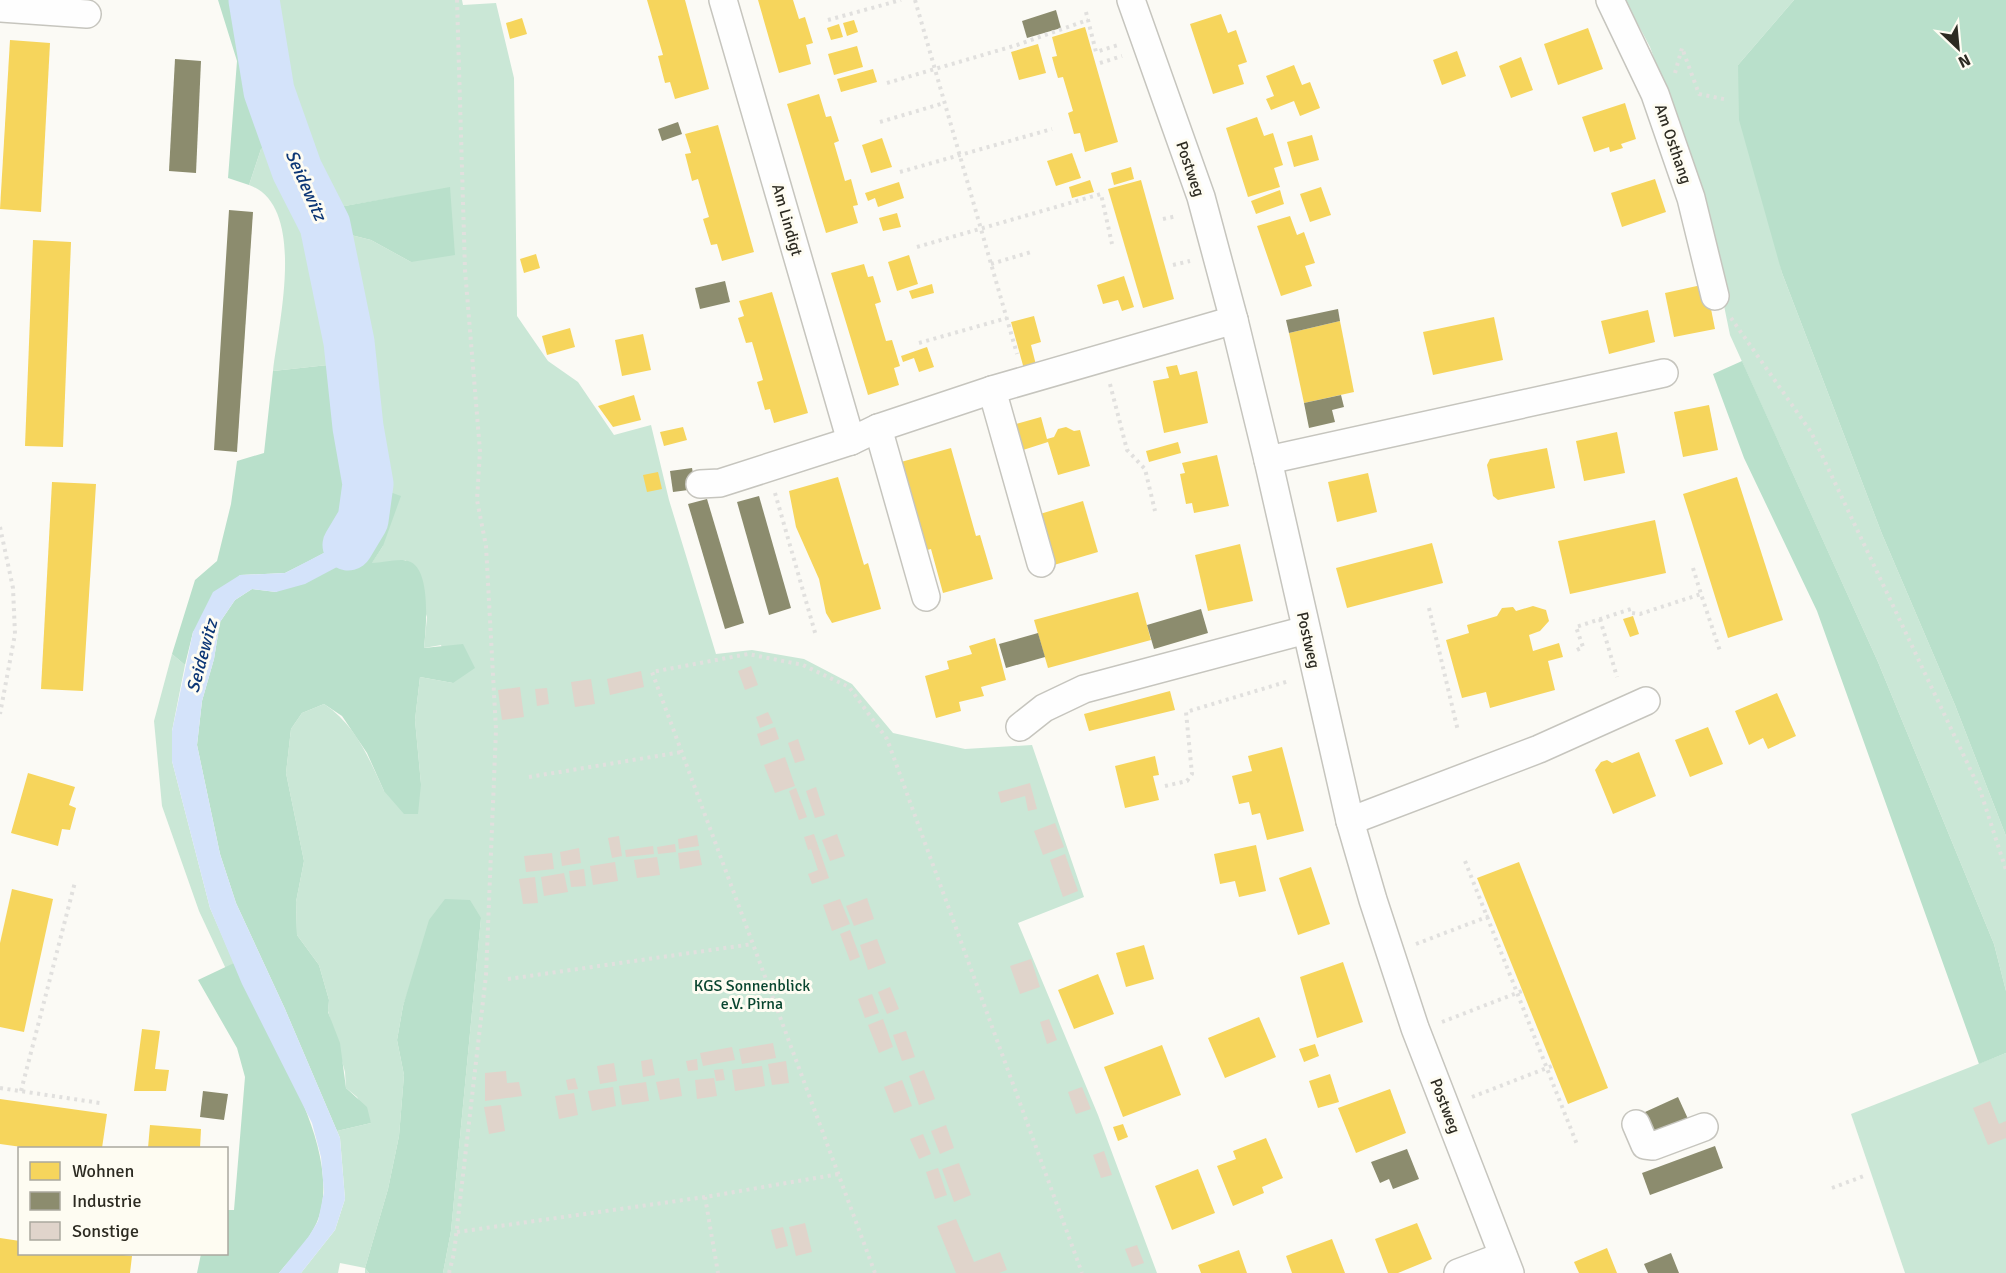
<svg xmlns="http://www.w3.org/2000/svg" width="2006" height="1273" font-family="Signika,sans-serif">
<style>
.green{fill:#cae7d6;fill-rule:evenodd}
.forest{fill:#b9e0cb}
.water{fill:#d4e3fa}
.homes{fill:#f6d55c}
.industry{fill:#8c8c6e}
.lines{fill:none;stroke-linecap:round;stroke-linejoin:round}
.river{stroke:#d4e3fa;stroke-width:51}
.building{fill:#e0d4cb}
.minor-casing{stroke:#c6c5be;stroke-width:30}
.path{stroke:#e1e0de;stroke-width:4;stroke-dasharray:3 4.5;stroke-linecap:butt}
.minor{stroke:#fefefe;stroke-width:27}
.labels{text-anchor:middle;dominant-baseline:central;stroke-width:6;stroke-linejoin:round;paint-order:stroke}
.street-label{font-size:16px;fill:#2d2b22;stroke:#fefcf2}
.park-label{font-size:16px;fill:#09452f;stroke:#fefcf2}
.water-label{font-size:18px;font-style:italic;fill:#0d3776;stroke:#fefcf2}
</style>
<rect width="100%" height="100%" fill="#fbfaf5"/>
<g class="green">
<path d="M254 0H462L463 5 496 3 514 78 517 316 548 361 578 382 614 435 651 425 669 500 716 654 752 650 804 659 852 684 893 733 965 749 1032 745 1084 897 1018 923 1098 1115 1157 1273H443L451 1231 481 918 412 981 403 1006 397 1040 404 1075 399 1136 388 1189 365 1268 369 1273H365V1268L340 1263 338 1273H301L335 1230 345 1199 340 1138 337 1131 371 1123 357 1097 346 1088 345 1072 328 1011 329 1000 319 965 297 935 296 902 304 861 286 773 291 729 302 713 324 704C355 724 369 758 384 791L421 784 415 720 420 677 453 683 441 645 424 648 427 617 406 560 371 564 383 546 368 484 358 427 349 342 325 225 297 170 269 91ZM450 188 411 262 371 240 347 234 339 207Z"/>
<path d="M1625 0H1794L1738 65 1782 273 1882 534 1955 705 2006 836V991L1994 944 1878 662 1730 335 1710 237 1662 80 1650 47Z"/>
<path d="M277 142 312 231 331 310 337 364 273 371C278 325 308 206 249 185L261 149Z"/>
<path d="M172 654 185 665 172 731V761L210 908 234 963 226 969 199 911 162 806 154 721Z"/>
<path d="M2006 1053V1273H1905L1851 1114Z"/>
</g>
<g class="forest">
<path d="M218 0H238L255 77 277 142 261 149 249 185 228 178 237 61Z"/>
<path d="M1794 0H2006V836L1955 705 1882 534 1782 273 1739 120 1738 65Z"/>
<path d="M450 187 455 255 411 262 371 240 347 234 339 207Z"/>
<path d="M1742 361 1878 662 1994 944 2006 991V1053L1979 1064 1817 611 1744 458 1713 374Z"/>
<path d="M337 364 357 486 356 515 339 545 307 562 285 573 240 575 193 632 185 665 172 654 195 580 217 561 231 504 237 461 264 453 273 371Z"/>
<path d="M373 486 401 496 383 546 372 563C382 563 399 558 408 561 432 567 426 629 424 648L463 644 475 668 453 683 420 677 415 720 421 784 418 814H404L384 791 367 753 342 716 324 704 302 713 291 729 286 773 304 861 296 902 297 935 319 965 329 1000 328 1012 340 1043 346 1088 367 1107 371 1123 337 1131 285 1009 236 903 220 854 197 745 202 701 214 659 220 622 235 600 252 589 276 592 372 526Z"/>
<path d="M445 899 470 900 481 918 451 1231 443 1273H369L365 1268 388 1189 399 1136 404 1075 397 1040 403 1006 429 920Z"/>
<path d="M234 963C263 1031 347 1149 317 1222 309 1241 292 1257 279 1273H197L201 1254H226L227 1210H234L245 1077 237 1048 198 980Z"/>
</g>
<path class="water" d="M238 0H254L269 91 297 170 325 225 349 342 358 427 368 484 373 486 372 526 354 558 305 584 276 592 252 589 235 600 220 622 214 659 202 701 197 745 220 854 236 903 285 1009 340 1138 345 1199 335 1230 301 1273H279L309 1236 318 1221 324 1192 321 1157 312 1123 242 984 210 908 172 761V731L193 632 213 592 240 575 285 573 339 545 356 515 357 486 331 310 312 231 284 165 255 77Z"/>
<g class="homes">
<path d="M647 0H685L709 89 675 99 670 82 665 83 658 56 663 55Z"/>
<path d="M758 0H793L799 19 805 17 813 43 806 45 811 64 779 73Z"/>
<path d="M1221 14 1228 33 1236 30 1247 62 1238 65 1244 84 1213 94 1190 24Z"/>
<path d="M522 18 527 34 510 39 506 23Z"/>
<path d="M854 20 858 32 847 36 843 23Z"/>
<path d="M839 24 843 37 831 40 827 28Z"/>
<path d="M1085 27 1118 142 1085 152 1080 133 1074 134 1068 113 1073 111 1063 77 1058 78 1055 68 1052 57 1057 56 1052 37Z"/>
<path d="M1588 28 1603 69 1558 85 1544 44Z"/>
<path d="M10 40 50 43 41 212 0 209Z"/>
<path d="M1038 44 1046 73 1019 80 1011 52Z"/>
<path d="M857 46 863 67 834 75 828 54Z"/>
<path d="M1457 51 1466 76 1442 85 1433 60Z"/>
<path d="M1521 57 1533 90 1511 98 1499 66Z"/>
<path d="M1294 65 1302 85 1310 82 1320 108 1300 116 1294 101 1271 110 1266 99 1274 96 1266 76Z"/>
<path d="M873 69 877 82 841 92 837 79Z"/>
<path d="M819 94 826 117 831 116 839 141 834 143 839 160 845 181 851 179 858 205 853 206 858 223 826 233 787 104Z"/>
<path d="M1625 103 1636 139 1621 144 1623 148 1610 152 1609 147 1594 152 1582 117Z"/>
<path d="M1257 117 1264 136 1273 133 1283 165 1274 168 1280 187 1248 197 1226 128Z"/>
<path d="M718 125 754 252 722 261 717 244 711 245 703 219 709 217 704 200 698 179 692 181 685 154 691 153 685 134Z"/>
<path d="M1312 135 1319 160 1294 167 1287 142Z"/>
<path d="M882 138 892 167 871 173 862 145Z"/>
<path d="M1072 153 1081 178 1056 186 1047 161Z"/>
<path d="M1131 167 1134 179 1114 185 1111 173Z"/>
<path d="M1655 179 1666 212 1622 227 1611 193Z"/>
<path d="M1090 180 1094 192 1072 198 1069 187Z"/>
<path d="M1141 180 1174 299 1143 308 1108 189Z"/>
<path d="M899 182 904 198 878 207 875 198 868 201 865 193Z"/>
<path d="M1321 187 1331 215 1310 222 1300 194Z"/>
<path d="M1280 190 1284 204 1256 214 1251 201Z"/>
<path d="M897 213 901 227 883 231 879 218Z"/>
<path d="M1290 216 1297 235 1304 232 1315 263 1305 266 1312 286 1281 296 1257 226Z"/>
<path d="M33 240 71 242 63 447 25 446Z"/>
<path d="M536 254 540 268 524 273 520 259Z"/>
<path d="M909 255 918 284 897 291 888 262Z"/>
<path d="M864 264 868 277 873 276 881 302 875 304 886 341 892 340 900 366 894 368 899 385 868 395 831 273Z"/>
<path d="M1124 276 1134 307 1122 311 1118 300 1103 304 1097 285Z"/>
<path d="M932 284 934 293 912 299 909 291Z"/>
<path d="M1706 284 1715 329 1674 337 1665 293Z"/>
<path d="M772 292 808 413 774 423 770 409 765 410 757 382 763 380 752 342 746 343 738 318 744 316 739 301Z"/>
<path d="M1648 310 1655 342 1609 354 1601 321Z"/>
<path d="M1034 316 1041 342 1031 345 1036 365 1024 369 1011 322Z"/>
<path d="M1494 317 1503 360 1433 375 1423 332Z"/>
<path d="M1340 321 1354 392 1304 403 1289 333Z"/>
<path d="M570 328 575 347 547 355 542 336Z"/>
<path d="M643 334 651 370 622 376 615 340Z"/>
<path d="M927 347 934 367 919 372 914 358 903 362 901 356Z"/>
<path d="M1177 365 1180 375 1197 371 1208 423 1164 433 1153 381 1169 378 1166 367Z"/>
<path d="M634 395 641 420 613 427 598 406Z"/>
<path d="M1709 405 1718 450 1683 457 1674 412Z"/>
<path d="M1041 417 1047 439 1054 437 1058 429 1066 427 1074 431 1080 430 1090 466 1058 475 1048 442 1023 450 1016 424Z"/>
<path d="M683 427 687 440 664 446 660 432Z"/>
<path d="M1617 432 1625 473 1584 481 1576 441Z"/>
<path d="M1178 442 1181 453 1149 462 1146 451Z"/>
<path d="M951 448 976 536 980 535 993 579 943 593 931 549 927 550 901 462Z"/>
<path d="M1547 448 1555 488 1498 500 1493 496 1487 465 1490 459Z"/>
<path d="M1217 455 1229 506 1194 513 1192 503 1186 504 1180 474 1185 473 1182 463Z"/>
<path d="M658 472 662 489 647 492 643 475Z"/>
<path d="M1368 473 1377 512 1337 522 1328 482Z"/>
<path d="M838 477 864 565 868 563 881 609 832 623 826 613 819 579 796 527 789 491Z"/>
<path d="M1737 477 1783 620 1728 638 1683 494Z"/>
<path d="M52 482 96 484 83 691 41 689Z"/>
<path d="M1083 501 1098 552 1054 565 1040 514Z"/>
<path d="M1655 520 1666 573 1570 594 1558 541Z"/>
<path d="M1432 543 1443 583 1347 608 1336 568Z"/>
<path d="M1240 544 1253 601 1208 611 1195 555Z"/>
<path d="M1138 592 1151 640 1048 668 1034 620Z"/>
<path d="M1533 606 1546 610 1549 621 1540 631 1529 635 1533 651 1559 643 1563 657 1548 661 1555 690 1490 708 1486 692 1462 698 1446 640 1469 633 1467 625 1497 616 1502 608 1513 607 1516 611Z"/>
<path d="M1633 616 1639 634 1630 637 1623 619Z"/>
<path d="M995 638 1006 680 981 687 984 696 959 702 961 711 936 718 925 676 949 669 947 661 972 654 969 646Z"/>
<path d="M1170 691 1175 710 1089 731 1084 714Z"/>
<path d="M1777 693 1796 736 1768 749 1763 738 1749 745 1735 711Z"/>
<path d="M1708 727 1723 764 1690 777 1675 740Z"/>
<path d="M1282 747 1304 831 1267 840 1260 813 1252 815 1249 802 1239 804 1232 776 1252 771 1248 756Z"/>
<path d="M1639 752 1656 796 1613 814 1595 770 1601 762 1607 760 1612 763Z"/>
<path d="M1155 756 1159 775 1153 776 1159 800 1125 808 1115 766Z"/>
<path d="M28 773 75 787 69 805 76 808 70 830 62 829 58 846 11 833Z"/>
<path d="M1256 845 1266 891 1239 897 1235 881 1220 884 1214 854Z"/>
<path d="M1519 862 1608 1088 1568 1104 1477 878Z"/>
<path d="M1311 867 1330 924 1298 935 1279 878Z"/>
<path d="M12 889 53 899 24 1032 0 1027V943Z"/>
<path d="M1144 945 1154 979 1126 987 1116 953Z"/>
<path d="M1343 962 1363 1022 1317 1038 1300 977Z"/>
<path d="M1098 974 1114 1014 1074 1029 1058 990Z"/>
<path d="M1259 1017 1276 1057 1225 1078 1208 1038Z"/>
<path d="M142 1029 160 1031 155 1069 169 1070 166 1091H134Z"/>
<path d="M1315 1044 1319 1056 1304 1062 1299 1049Z"/>
<path d="M1162 1045 1181 1095 1123 1117 1104 1067Z"/>
<path d="M1330 1074 1339 1102 1318 1108 1309 1081Z"/>
<path d="M1390 1089 1406 1133 1356 1153 1338 1108Z"/>
<path d="M0 1099 107 1114 102 1148H29L0 1144Z"/>
<path d="M1123 1124 1128 1137 1118 1141 1113 1127Z"/>
<path d="M150 1125 201 1129 200 1148H148Z"/>
<path d="M1266 1138 1283 1178 1262 1187 1264 1193 1233 1206 1217 1166 1236 1159 1233 1151Z"/>
<path d="M1198 1169 1215 1213 1172 1230 1155 1186Z"/>
<path d="M1417 1223 1432 1259 1398 1273H1388L1375 1239Z"/>
<path d="M0 1238 20 1241V1254H113L132 1256 130 1273H0Z"/>
<path d="M1332 1239 1345 1273H1292L1286 1256Z"/>
<path d="M1607 1248 1617 1273H1579L1574 1262Z"/>
<path d="M1239 1250 1247 1273H1201L1198 1265Z"/>
</g>
<g class="industry">
<path d="M1056 10 1061 28 1027 38 1022 21Z"/>
<path d="M175 59 201 61 196 173 169 171Z"/>
<path d="M678 122 682 134 662 141 658 129Z"/>
<path d="M229 210 253 212 237 452 214 450Z"/>
<path d="M725 281 730 302 700 309 695 288Z"/>
<path d="M1338 309 1340 321 1289 333 1286 320Z"/>
<path d="M1341 395 1344 407 1332 410 1335 422 1309 428 1304 403Z"/>
<path d="M692 468 696 489 673 492 670 471Z"/>
<path d="M759 496 791 608 769 615 737 502Z"/>
<path d="M707 499 744 623 725 629 688 504Z"/>
<path d="M1201 609 1208 633 1154 649 1147 625Z"/>
<path d="M1038 633 1045 657 1006 668 999 644Z"/>
<path d="M203 1091 228 1094 224 1120 200 1117Z"/>
<path d="M1678 1097 1689 1121 1655 1136 1645 1112Z"/>
<path d="M1715 1146 1723 1168 1650 1195 1642 1173Z"/>
<path d="M1407 1149 1419 1179 1393 1189 1389 1179 1380 1183 1371 1162Z"/>
<path d="M1671 1253 1679 1273H1648L1644 1264Z"/>
</g>
<g class="lines">
<path class="river" d="M254 0 269 91 297 170 325 225 349 342 358 427 368 484 363 520 348 545"/>
</g>
<g class="building">
<path d="M751 666 758 685 745 690 738 671Z"/>
<path d="M641 671 644 687 610 695 607 679Z"/>
<path d="M591 679 595 704 575 707 571 682Z"/>
<path d="M520 687 524 717 502 720 498 690Z"/>
<path d="M547 688 549 704 537 706 535 689Z"/>
<path d="M768 712 773 723 760 728 756 717Z"/>
<path d="M775 727 779 739 761 746 757 734Z"/>
<path d="M798 739 805 760 795 763 788 743Z"/>
<path d="M785 757 795 786 775 793 764 765Z"/>
<path d="M1030 783 1037 809 1028 811 1025 796 1001 803 998 792Z"/>
<path d="M816 787 825 815 815 818 806 791Z"/>
<path d="M796 788 807 817 799 820 789 791Z"/>
<path d="M1055 823 1064 847 1043 855 1034 831Z"/>
<path d="M814 834 829 878 812 884 808 874 818 870 811 849 808 850 804 837Z"/>
<path d="M837 834 845 856 830 861 822 840Z"/>
<path d="M697 835 699 846 679 849 678 839Z"/>
<path d="M619 836 622 856 612 858 608 838Z"/>
<path d="M675 844 676 852 658 854 657 847Z"/>
<path d="M653 846 654 854 626 857 625 850Z"/>
<path d="M579 848 581 863 562 866 560 852Z"/>
<path d="M699 850 702 865 680 869 678 853Z"/>
<path d="M552 853 554 869 526 872 524 856Z"/>
<path d="M1065 854 1078 891 1063 897 1050 860Z"/>
<path d="M657 857 660 875 637 878 634 860Z"/>
<path d="M615 862 618 881 593 885 590 866Z"/>
<path d="M584 869 586 886 571 887 569 871Z"/>
<path d="M564 873 568 892 544 896 541 877Z"/>
<path d="M535 877 538 903 523 904 519 879Z"/>
<path d="M867 898 874 919 854 926 846 906Z"/>
<path d="M840 899 850 924 832 931 823 905Z"/>
<path d="M850 930 860 957 850 961 840 934Z"/>
<path d="M877 939 886 963 868 970 860 945Z"/>
<path d="M1031 959 1040 987 1020 994 1010 966Z"/>
<path d="M890 987 899 1009 887 1014 878 992Z"/>
<path d="M872 994 879 1013 865 1018 858 999Z"/>
<path d="M883 1019 893 1047 879 1053 868 1025Z"/>
<path d="M1049 1019 1057 1040 1047 1044 1040 1022Z"/>
<path d="M906 1031 915 1057 902 1061 893 1035Z"/>
<path d="M773 1043 776 1058 742 1064 739 1049Z"/>
<path d="M732 1047 735 1060 703 1066 700 1053Z"/>
<path d="M652 1059 655 1075 643 1077 641 1061Z"/>
<path d="M697 1059 698 1070 688 1071 686 1061Z"/>
<path d="M786 1061 789 1083 772 1085 768 1064Z"/>
<path d="M614 1063 617 1081 600 1084 597 1066Z"/>
<path d="M762 1066 765 1086 735 1091 732 1070Z"/>
<path d="M723 1069 725 1080 716 1081 714 1070Z"/>
<path d="M924 1070 935 1099 919 1105 909 1076Z"/>
<path d="M506 1071 507 1083 519 1082 522 1096 485 1101V1073Z"/>
<path d="M575 1078 578 1089 568 1090 566 1080Z"/>
<path d="M679 1078 682 1096 660 1100 656 1082Z"/>
<path d="M714 1078 717 1096 697 1099 695 1080Z"/>
<path d="M902 1080 912 1106 894 1113 884 1087Z"/>
<path d="M646 1082 649 1101 622 1105 619 1086Z"/>
<path d="M613 1087 616 1106 592 1111 588 1091Z"/>
<path d="M1082 1087 1091 1109 1076 1114 1068 1092Z"/>
<path d="M574 1093 578 1115 559 1119 555 1096Z"/>
<path d="M1990 1101 1999 1124 2006 1121V1138L1988 1145 1973 1108Z"/>
<path d="M501 1105 505 1131 489 1134 484 1107Z"/>
<path d="M946 1125 954 1148 940 1154 931 1131Z"/>
<path d="M923 1134 931 1154 919 1159 910 1139Z"/>
<path d="M1104 1151 1112 1175 1101 1178 1093 1155Z"/>
<path d="M959 1163 971 1195 954 1202 942 1169Z"/>
<path d="M938 1168 947 1195 935 1199 926 1172Z"/>
<path d="M956 1219 974 1262 1000 1252 1007 1270 999 1273H956L937 1226Z"/>
<path d="M805 1223 812 1252 796 1256 789 1227Z"/>
<path d="M783 1227 788 1246 776 1249 771 1230Z"/>
<path d="M1137 1245 1144 1263 1132 1267 1125 1249Z"/>
</g>
<g class="lines">
<g class="minor-casing">
<g id="minor">
<path d="M723 0 851 441 878 428 992 390 1234 320"/>
<path d="M1131 0 1201 197 1234 320 1268 460 1350 821 1373 900 1415 1028 1510 1273"/>
<path d="M1610 0 1655 94 1691 198 1715 296"/>
<path d="M0 8 87 14"/>
<path d="M992 390 1041 563"/>
<path d="M878 428 926 597"/>
<path d="M1268 460 1664 373"/>
<path d="M700 484 720 483 851 441"/>
<path d="M1020 727 1044 708 1084 689 1306 630"/>
<path d="M1350 821 1539 749 1646 701"/>
<path d="M1636 1124 1645 1145 1653 1146 1704 1127"/>
<path d="M1458 1273 1503 1256"/>
</g>
</g>
<g class="path">
<path d="M915 0 1017 354"/>
<path d="M1086 12 1096 52 1118 45"/>
<path d="M828 20 901 0"/>
<path d="M1100 63 1122 56"/>
<path d="M1675 73 1682 48 1699 94 1728 100"/>
<path d="M887 83 1017 45 1088 20"/>
<path d="M880 122 944 103"/>
<path d="M900 172 1052 129"/>
<path d="M1163 219 1177 216"/>
<path d="M917 247 1101 194 1112 244"/>
<path d="M991 264 1031 252"/>
<path d="M1173 265 1190 261"/>
<path d="M1731 318 1811 432 1980 790 2006 870"/>
<path d="M919 343 1007 318"/>
<path d="M1110 384 1127 450 1145 469 1155 511"/>
<path d="M775 493 816 636"/>
<path d="M0 527 13 588 15 634 0 714"/>
<path d="M1693 568 1701 594"/>
<path d="M1429 608 1458 731"/>
<path d="M1600 619 1617 677"/>
<path d="M1577 650 1583 647 1576 627 1631 609 1632 613 1640 614 1701 594 1720 651"/>
<path d="M529 777 682 752"/>
<path d="M1165 786 1187 781 1192 774 1186 712 1289 681"/>
<path d="M1465 861 1578 1147"/>
<path d="M1416 944 1492 915"/>
<path d="M508 979 753 944"/>
<path d="M1442 1022 1522 991"/>
<path d="M0 1088 100 1103"/>
<path d="M21 1091 75 882"/>
<path d="M1472 1097 1552 1066"/>
<path d="M1832 1188 1864 1176"/>
<path d="M705 1197 718 1273"/>
<path d="M457 1232 705 1197 839 1174"/>
<path d="M449 1273 454 1253 486 975 496 730 486 546 477 500 480 451 465 270 457 0"/>
<path d="M875 1273 652 672 748 654 803 665 849 687 887 739 1082 1273"/>
</g>
<use href="#minor" class="minor"/>
</g>
<g class="labels">
<g class="street-label">
<text transform="translate(1673 144) rotate(71)">Am Osthang</text>
<text transform="translate(1190 169) rotate(71)">Postweg</text>
<text transform="translate(787 220) rotate(74)">Am Lindigt</text>
<text transform="translate(1308 640) rotate(77)">Postweg</text>
<text transform="translate(1445 1106) rotate(69)">Postweg</text>
</g>
<g class="park-label">
<text x="752" y="986">KGS Sonnenblick<tspan x="752" dy="18">e.V. Pirna</tspan></text>
</g>
<g class="water-label">
<text transform="translate(306 185) rotate(66)">Seidewitz</text>
<text transform="translate(202 656) rotate(-75)">Seidewitz</text>
</g>
</g>
<rect x="18" y="1147" width="210" height="108" fill="#fefcf2" stroke="#aaa89f" stroke-width="1.5"/>
<rect x="30" y="1162" width="30" height="18" fill="#f6d55c" stroke="#aaa89f" stroke-width="1.5"/>
<text x="72" y="1177" font-size="18" fill="#2d2b22">Wohnen</text>
<rect x="30" y="1192" width="30" height="18" fill="#8c8c6e" stroke="#aaa89f" stroke-width="1.5"/>
<text x="72" y="1207" font-size="18" fill="#2d2b22">Industrie</text>
<rect x="30" y="1222" width="30" height="18" fill="#e0d4cb" stroke="#aaa89f" stroke-width="1.5"/>
<text x="72" y="1237" font-size="18" fill="#2d2b22">Sonstige</text>
<g transform="translate(1958 48) rotate(154)" stroke="#fefcf2" stroke-width="4.5" paint-order="stroke">
<path d="M0-4.5L10 22L0 15L-10 22Z" fill="#2d2b22"/>
<text y="-9" font-size="16" font-weight="bold" text-anchor="middle" fill="#2d2b22">N</text>
</g>
</svg>
